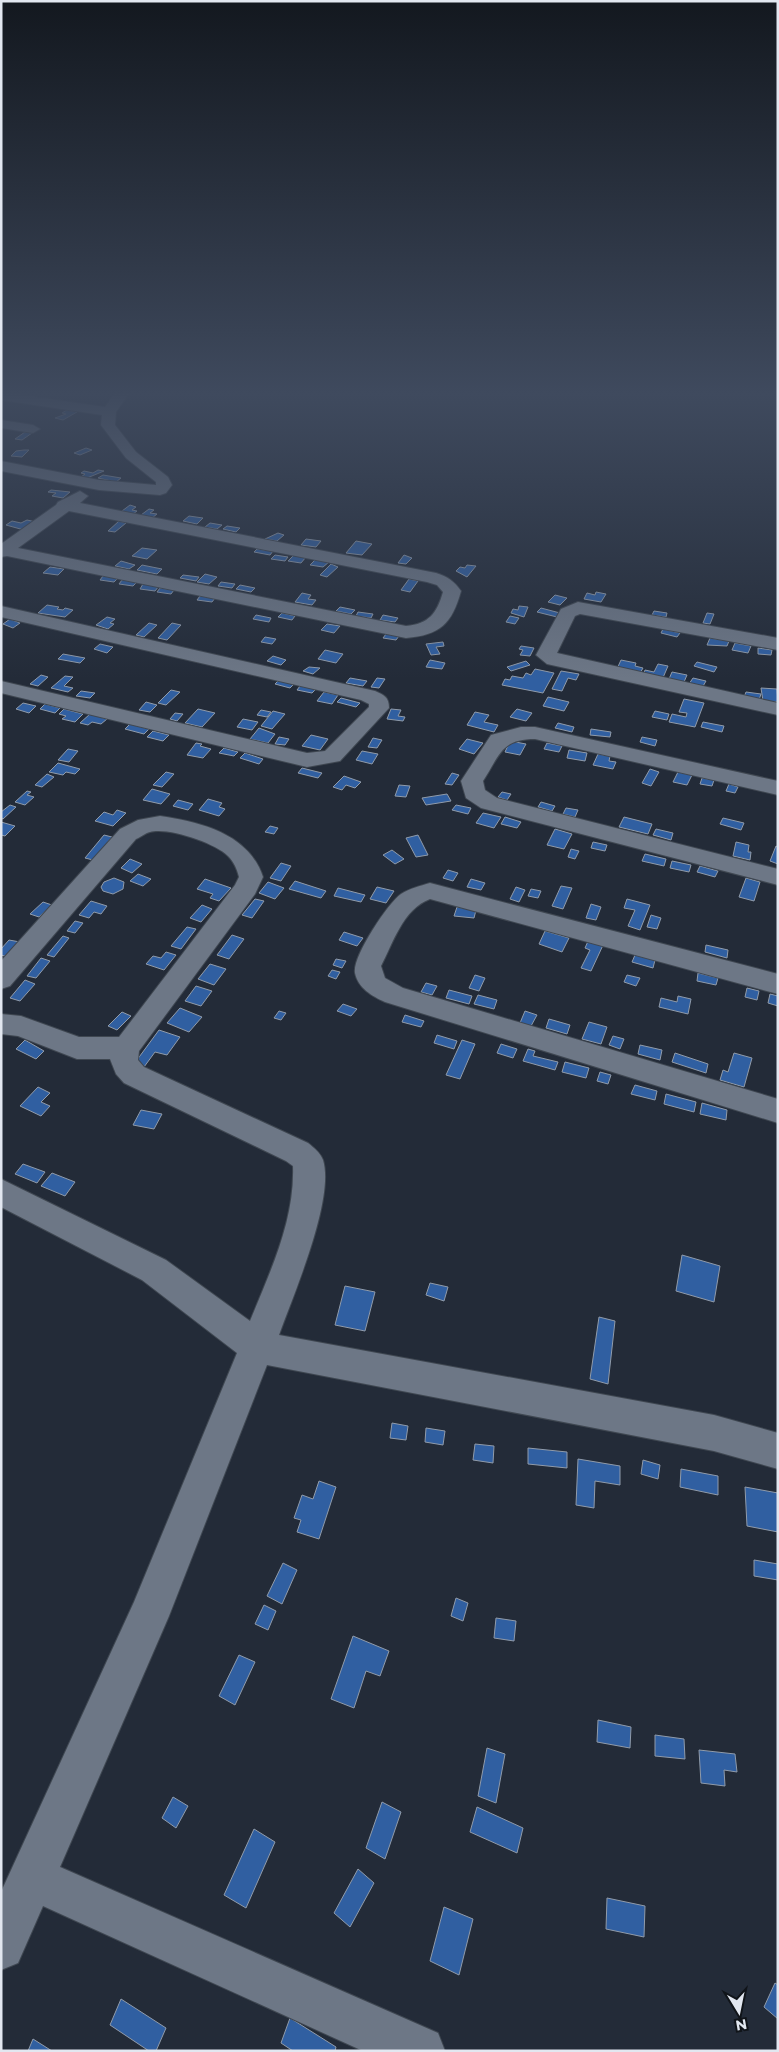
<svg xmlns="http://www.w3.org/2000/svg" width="779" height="2052" font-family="Montserrat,sans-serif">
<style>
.building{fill:#305fa1;stroke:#909baa}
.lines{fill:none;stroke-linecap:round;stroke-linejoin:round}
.minor-casing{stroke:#3f4751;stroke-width:2}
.minor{fill:#6d7786;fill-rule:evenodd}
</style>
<rect width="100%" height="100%" fill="#232b38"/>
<g class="building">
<path d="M67 410 77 412 63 420 55 418 66 414 62 413Z"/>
<path d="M25 432 32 433 22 440 15 439Z"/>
<path d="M86 448 92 450 80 455 74 453Z"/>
<path d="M24 450H29L22 457 11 456 16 451Z"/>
<path d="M98 470 104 471 87 478 81 477 85 474 81 473 84 471 93 473Z"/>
<path d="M103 475 121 478 116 482 98 478Z"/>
<path d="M51 490 70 492 63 498 52 496 56 493 48 492Z"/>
<path d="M130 505 136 507 132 510 137 511 133 514 122 511Z"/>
<path d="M149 509 154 510 150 513 157 514 152 518 141 515Z"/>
<path d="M189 516 203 518 197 524 183 521Z"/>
<path d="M27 520 36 522 24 530 6 525 12 521 21 523Z"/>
<path d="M119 521 126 523 115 532 108 531Z"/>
<path d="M210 523 222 525 217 529 205 527Z"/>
<path d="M227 526 240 528 236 532 223 529Z"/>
<path d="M278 533 284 535 277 541 265 539Z"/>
<path d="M306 539 321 541 316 547 301 545Z"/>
<path d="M356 541 372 544 362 555 346 553Z"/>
<path d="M142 548 157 550 147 559 132 556Z"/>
<path d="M257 549 273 551 270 555 254 552Z"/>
<path d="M275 555 288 557 285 561 271 559Z"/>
<path d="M294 555 306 557 301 563 288 561Z"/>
<path d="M404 555 412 558 406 564 398 563Z"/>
<path d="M316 559 329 562 323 567 310 565Z"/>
<path d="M121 561 135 565 129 569 115 566Z"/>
<path d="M331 564 338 567 327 577 320 575Z"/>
<path d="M142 565 162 569 157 574 137 570Z"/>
<path d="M467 565 476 566 467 577 456 571 460 567 465 568Z"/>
<path d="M50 567 64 569 58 575 43 573Z"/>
<path d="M205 574 217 577 209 584 197 582Z"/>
<path d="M183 575 199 577 196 581 180 578Z"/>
<path d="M103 576 118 578 114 582 100 580Z"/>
<path d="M409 579 418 581 410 592 401 590Z"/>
<path d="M122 580 137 582 133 586 119 584Z"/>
<path d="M221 582 235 584 232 588 218 586Z"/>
<path d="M143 584 159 586 155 591 140 589Z"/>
<path d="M240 585 255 588 251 592 236 589Z"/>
<path d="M160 588 174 590 171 594 157 592Z"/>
<path d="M596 592 606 594 601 602 584 599 587 593 595 595Z"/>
<path d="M302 593 311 595 308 599 316 600 312 605 295 602Z"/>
<path d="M555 595 567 598 560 605 548 602Z"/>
<path d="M200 596 215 598 212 602 197 600Z"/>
<path d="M47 605 59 607 57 609 63 610 65 608 73 610 65 617 38 613Z"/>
<path d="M519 606 528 607 524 617 511 613 513 609 518 610Z"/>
<path d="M340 607 355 610 351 614 336 611Z"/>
<path d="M541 608 560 613 557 617 537 612Z"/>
<path d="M654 611 667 613 666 617 652 615Z"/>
<path d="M358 612 373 614 371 618 356 616Z"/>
<path d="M282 613 295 616 292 620 278 617Z"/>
<path d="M707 613 714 614 710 624 703 623Z"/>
<path d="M256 615 271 618 269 622 253 619Z"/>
<path d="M383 615 398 618 395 622 380 620Z"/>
<path d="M510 616 519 618 515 624 506 622Z"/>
<path d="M107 617 115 619 110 623 114 624 108 629 96 625Z"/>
<path d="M10 619 20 623 13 628 3 624Z"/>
<path d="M149 623 157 625 144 637 136 635Z"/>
<path d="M172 623 181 625 167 640 158 638Z"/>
<path d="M327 624 340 626 334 633 321 630Z"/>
<path d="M663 629 680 633 677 637 661 633Z"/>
<path d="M386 634 399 636 396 640 383 638Z"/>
<path d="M265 637 276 639 272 644 261 642Z"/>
<path d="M710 638 729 641 727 646 707 645Z"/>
<path d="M443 642 444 646 436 647 440 654 431 655 426 644Z"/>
<path d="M735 643 751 646 748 653 732 650Z"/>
<path d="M100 644 113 647 107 653 94 649Z"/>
<path d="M521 646 534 648 530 656 520 655 523 650 519 649Z"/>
<path d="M758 648 772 650 771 655 758 654Z"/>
<path d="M325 650 343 654 336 663 318 659Z"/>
<path d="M63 654 85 658 80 663 58 659Z"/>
<path d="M273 656 286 660 281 665 267 661Z"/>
<path d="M430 660 445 663 442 669 426 667Z"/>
<path d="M621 660 636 663 635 666 643 668 639 675 616 671Z"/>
<path d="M526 661 530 665 511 671 507 667Z"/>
<path d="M697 662 717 667 714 672 694 666Z"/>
<path d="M658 664 668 666 662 680 643 676 645 670 654 672Z"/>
<path d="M309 667 320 668 313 674 303 671Z"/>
<path d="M535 669 554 673 543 693 502 685 505 679 510 680 512 676 523 678 526 673 531 675Z"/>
<path d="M561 671 579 674 576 680 568 678 562 691 552 689Z"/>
<path d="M672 672 687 675 684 682 669 679Z"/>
<path d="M41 675 48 677 38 686 30 684Z"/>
<path d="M65 676 73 677 64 686 73 688 68 692 51 688Z"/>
<path d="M350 678 367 681 363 686 346 683Z"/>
<path d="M377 678 385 679 379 688 371 687Z"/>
<path d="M693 678 706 681 702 688 689 684Z"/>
<path d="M279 680 294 684 290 688 275 684Z"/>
<path d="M300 686 316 689 312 693 297 690Z"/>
<path d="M761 688 777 689 778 702 763 701Z"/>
<path d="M171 690 180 692 166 705 158 703Z"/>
<path d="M81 691 95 693 90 698 76 696Z"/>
<path d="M324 692 338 695 332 704 317 701Z"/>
<path d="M746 692 761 694 759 700 744 697Z"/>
<path d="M548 697 569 702 564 711 543 706Z"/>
<path d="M341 698 360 703 356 707 337 702Z"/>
<path d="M684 699 704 703 695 727 669 722 672 714 686 717 687 713 679 712Z"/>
<path d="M146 702 157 705 150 712 139 710Z"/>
<path d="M23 703 36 706 29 713 16 709Z"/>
<path d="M45 704 60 708 55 713 40 709Z"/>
<path d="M64 709 83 714 75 722 62 719 66 716 59 714Z"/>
<path d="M198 709 215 713 202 727 185 723Z"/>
<path d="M391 709 401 710 398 716 405 717 403 721 387 719Z"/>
<path d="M517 709 532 713 526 721 510 717Z"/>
<path d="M261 710 271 712 267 717 257 715Z"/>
<path d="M273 711 285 714 272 729 261 726Z"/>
<path d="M655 711 669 714 667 720 652 717Z"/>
<path d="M475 712 489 715 484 722 498 725 494 732 467 725Z"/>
<path d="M175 713 183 714 177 721 170 719Z"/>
<path d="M90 714 107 719 101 724 92 722 88 725 80 723Z"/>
<path d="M243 719 258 722 252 730 237 727Z"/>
<path d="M703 722 724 726 722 732 701 727Z"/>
<path d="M558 723 574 727 572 732 555 728Z"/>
<path d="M130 724 149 729 144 734 125 729Z"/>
<path d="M259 728 275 734 268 743 250 739Z"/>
<path d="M591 729 611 732 610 737 590 735Z"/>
<path d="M153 731 169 735 163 741 147 737Z"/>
<path d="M311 735 328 739 320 750 302 746Z"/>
<path d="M279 737 289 739 285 745 275 744Z"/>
<path d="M642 737 657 740 655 746 640 742Z"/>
<path d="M373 738 382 740 377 748 368 747Z"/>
<path d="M467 739 483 743 474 754 459 749Z"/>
<path d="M510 741 526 744 520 755 505 752Z"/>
<path d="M196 743 202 744 200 746 211 749 203 758 187 755Z"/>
<path d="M547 743 562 746 559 752 544 749Z"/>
<path d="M224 748 238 752 234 756 219 753Z"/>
<path d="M68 749 78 751 69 762 58 760Z"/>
<path d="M569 750 587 753 585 761 567 758Z"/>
<path d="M362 751 378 754 372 764 356 760Z"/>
<path d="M245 753 263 759 259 764 240 758Z"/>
<path d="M598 754 610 756 609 761 616 762 613 769 593 765Z"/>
<path d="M58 763 80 769 75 774 66 772 63 775 49 772Z"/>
<path d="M302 768 322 773 318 778 298 773Z"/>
<path d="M650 769 659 772 651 786 642 783Z"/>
<path d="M166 772 174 774 162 787 153 785Z"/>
<path d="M678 772 692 775 687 785 673 782Z"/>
<path d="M452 773 459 775 452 785 445 784Z"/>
<path d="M47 774 54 777 42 787 35 785Z"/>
<path d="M344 776 361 782 355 788 346 785 342 790 333 787Z"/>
<path d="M702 778 714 780 712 786 700 784Z"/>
<path d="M729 784 738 787 735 793 726 791Z"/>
<path d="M399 785 410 786 406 797 395 796Z"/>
<path d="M152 789 170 794 161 804 143 800Z"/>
<path d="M27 791 31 792 27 795 34 797 25 805 15 802Z"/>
<path d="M502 792 511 794 507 800 498 797Z"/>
<path d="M447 794 451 801 426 805 422 798Z"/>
<path d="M208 799 222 803 219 807 225 809 219 816 199 810Z"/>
<path d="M178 800 193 804 188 810 173 806Z"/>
<path d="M541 802 555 806 552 811 538 807Z"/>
<path d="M10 805 16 807 3 819 1 818V812Z"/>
<path d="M456 805 471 808 468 814 452 810Z"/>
<path d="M566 808 578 810 575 817 563 814Z"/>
<path d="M117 810 126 813 113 826 95 821 104 812 113 815Z"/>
<path d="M483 813 501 817 494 828 476 823Z"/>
<path d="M505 817 521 822 517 828 501 824Z"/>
<path d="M624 817 652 824 648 834 619 827Z"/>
<path d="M723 818 744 823 741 830 720 824Z"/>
<path d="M1 822 15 826 5 836 1 835Z"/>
<path d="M270 826 278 828 274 834 265 832Z"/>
<path d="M555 829 572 834 564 849 547 845Z"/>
<path d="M656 829 673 833 671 840 653 835Z"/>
<path d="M104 835 112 837 93 860 85 858Z"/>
<path d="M418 835 428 855 416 857 406 838Z"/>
<path d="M593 842 607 845 605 851 591 848Z"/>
<path d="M736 842 749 845 748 852H751L750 860 733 856Z"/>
<path d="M776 846 778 847V864L770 861Z"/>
<path d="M571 849 579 851 575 859 568 857Z"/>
<path d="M392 850 404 859 395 864 383 855Z"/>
<path d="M645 854 666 859 664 866 642 861Z"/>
<path d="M130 859 142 864 132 873 121 868Z"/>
<path d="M672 861 691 865 689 872 670 868Z"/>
<path d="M281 863 291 866 281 881 270 878Z"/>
<path d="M700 866 718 871 715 877 697 872Z"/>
<path d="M448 870 458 873 453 881 443 878Z"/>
<path d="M138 874 151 879 143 886 130 881Z"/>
<path d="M114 878 124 882 123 889 113 894 103 891 101 887 104 882Z"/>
<path d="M746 878 760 882 754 901 739 897Z"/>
<path d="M205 879 231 888 219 901 210 898 213 894 197 889Z"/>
<path d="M471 879 485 883 481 890 467 887Z"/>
<path d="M295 881 326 891 321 898 289 889Z"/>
<path d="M268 882 284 888 275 899 259 893Z"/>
<path d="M561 886 572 888 563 909 552 906Z"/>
<path d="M377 887 394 891 386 903 370 899Z"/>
<path d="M516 887 525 890 519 902 510 899Z"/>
<path d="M338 888 365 895 361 902 334 896Z"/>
<path d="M531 889 541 891 538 898 528 896Z"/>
<path d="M255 899 264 901 252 918 242 915Z"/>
<path d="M627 899 650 905 640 930 628 926 635 910 624 908Z"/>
<path d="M91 901 107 906 101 914 94 912 89 918 79 915Z"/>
<path d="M43 902 52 905 39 917 30 914Z"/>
<path d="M591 904 601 907 596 920 586 918Z"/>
<path d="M202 905 212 909 201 922 190 918Z"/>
<path d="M457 907 476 910 474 918 454 916Z"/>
<path d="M651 915 661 918 657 929 647 927Z"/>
<path d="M75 921 83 923 75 933 67 931Z"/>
<path d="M187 927 196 929 181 949 171 946Z"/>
<path d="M545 931 569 938 562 952 539 944Z"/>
<path d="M344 932 363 938 357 946 339 940Z"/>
<path d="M232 935 244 939 229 959 217 955Z"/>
<path d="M63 936 69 938 54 957 47 955Z"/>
<path d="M589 939 604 943 591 971 581 968 590 950 585 948Z"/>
<path d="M9 940 20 942 8 957 1 955V949Z"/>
<path d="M706 945 728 950 727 958 705 952Z"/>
<path d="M166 952 176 955 164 970 146 964 153 956 161 958Z"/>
<path d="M635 955 655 960 653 968 632 962Z"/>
<path d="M41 958 50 961 36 978 27 976Z"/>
<path d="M336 959 346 961 342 968 333 965Z"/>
<path d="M210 964 226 969 214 985 198 979Z"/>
<path d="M332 970 340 972 336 979 328 976Z"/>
<path d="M698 973 718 978 716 985 697 981Z"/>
<path d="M475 975 485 978 479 991 469 988Z"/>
<path d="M627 975 640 978 636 986 624 982Z"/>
<path d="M25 980 35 984 20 1001 10 998Z"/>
<path d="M426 983 437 986 432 995 421 992Z"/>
<path d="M196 986 212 991 201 1006 185 1001Z"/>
<path d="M747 988 759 991 757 1000 745 997Z"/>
<path d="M449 990 472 996 469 1004 446 998Z"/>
<path d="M770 994 778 996V1006L768 1003Z"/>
<path d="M478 995 497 1000 494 1009 474 1004Z"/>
<path d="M678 996 691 999 688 1014 659 1007 661 998 677 1002Z"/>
<path d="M343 1004 357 1009 351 1016 337 1011Z"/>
<path d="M180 1008 202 1017 189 1032 167 1023Z"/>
<path d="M279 1011 286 1013 281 1020 274 1018Z"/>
<path d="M525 1011 537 1015 531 1026 520 1023Z"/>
<path d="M122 1012 131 1016 117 1030 108 1026Z"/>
<path d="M405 1015 424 1021 421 1027 402 1022Z"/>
<path d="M549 1019 570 1025 567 1034 546 1028Z"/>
<path d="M589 1022 607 1027 601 1044 582 1039Z"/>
<path d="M159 1030 180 1037 167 1055 155 1052 144 1067 134 1064Z"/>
<path d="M437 1035 457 1041 454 1049 434 1043Z"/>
<path d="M613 1036 624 1039 620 1049 609 1045Z"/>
<path d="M25 1040 44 1051 36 1059 16 1049Z"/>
<path d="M462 1040 475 1044 460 1079 446 1075Z"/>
<path d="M501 1044 517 1049 513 1058 497 1053Z"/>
<path d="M640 1045 662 1050 660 1060 638 1054Z"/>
<path d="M528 1049 535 1051 533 1056 558 1062 555 1070 523 1061Z"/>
<path d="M675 1053 708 1064 706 1073 672 1062Z"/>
<path d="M734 1053 752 1058 744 1087 720 1080 723 1070 728 1072Z"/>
<path d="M565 1062 589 1068 586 1078 562 1072Z"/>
<path d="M600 1072 611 1075 608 1084 597 1081Z"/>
<path d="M635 1085 657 1091 655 1100 631 1094Z"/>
<path d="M38 1087 50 1093 41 1102 50 1106 41 1116 20 1106Z"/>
<path d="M666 1094 696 1102 694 1112 664 1104Z"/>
<path d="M702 1103 727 1110 726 1120 700 1114Z"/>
<path d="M141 1110 162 1114 154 1129 133 1125Z"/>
<path d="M23 1164 45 1172 37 1183 15 1174Z"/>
<path d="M52 1173 75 1182 65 1196 41 1186Z"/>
<path d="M682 1255 720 1266 714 1302 676 1291Z"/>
<path d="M430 1283 448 1287 444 1301 426 1295Z"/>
<path d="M345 1286 375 1292 365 1331 335 1325Z"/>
<path d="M599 1317 615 1321 608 1384 590 1379Z"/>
<path d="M392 1423 408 1426 406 1440 390 1438Z"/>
<path d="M426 1428 445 1431 443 1445 425 1442Z"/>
<path d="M475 1444 494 1446 493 1463 473 1460Z"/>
<path d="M528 1448 567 1452V1468L528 1464Z"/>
<path d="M578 1459 620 1466V1485L595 1481 594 1508 576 1505Z"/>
<path d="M643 1460 660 1465 658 1479 641 1474Z"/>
<path d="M681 1469 718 1476V1495L680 1487Z"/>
<path d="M319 1481 336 1487 319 1539 297 1532 301 1520 294 1518 302 1495 313 1499Z"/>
<path d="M745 1487 778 1493V1532L747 1526Z"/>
<path d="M754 1560 778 1564V1580L754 1576Z"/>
<path d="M283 1563 297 1570 282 1604 267 1596Z"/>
<path d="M456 1598 468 1603 463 1621 451 1616Z"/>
<path d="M264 1605 276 1611 268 1630 255 1624Z"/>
<path d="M496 1618 516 1621 514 1641 494 1638Z"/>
<path d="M353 1636 389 1651 380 1676 366 1671 354 1708 331 1699Z"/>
<path d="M239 1655 255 1662 235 1705 219 1696Z"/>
<path d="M598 1720 631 1727 630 1748 597 1742Z"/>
<path d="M655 1735 684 1739 685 1759 655 1756Z"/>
<path d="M487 1748 505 1754 496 1803 478 1796Z"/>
<path d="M699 1750 735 1754 737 1772 724 1770 725 1786 701 1783Z"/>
<path d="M173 1797 188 1806 176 1828 162 1818Z"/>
<path d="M382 1802 401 1812 385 1859 366 1848Z"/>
<path d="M477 1807 523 1828 517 1853 470 1832Z"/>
<path d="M254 1829 275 1842 246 1908 224 1895Z"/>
<path d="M358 1869 374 1883 350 1927 334 1913Z"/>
<path d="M607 1898 645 1906 644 1937 606 1929Z"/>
<path d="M444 1907 473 1919 459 1975 430 1961Z"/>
<path d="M775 1983 778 1985V2019L764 2007Z"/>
<path d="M121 1999 166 2028 156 2051H149L110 2025Z"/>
<path d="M290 2018 336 2047 335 2051H293L281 2043Z"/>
<path d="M33 2039 52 2051H28Z"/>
</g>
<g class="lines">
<g class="minor-casing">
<g id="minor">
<path d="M1 392 105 407 116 392H130L116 412 115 425 136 452 168 477 172 485 166 493 160 495 99 490 1 471V461L99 480 156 485V482L126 458 101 425 102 415 1 400Z"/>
<path d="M1 420 33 425 40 429 33 433 1 428Z"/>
<path d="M80 491 88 496 80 503 436 573C448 577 454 581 461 591 452 624 440 635 406 638L7 556 1 557V544L56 505 58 502ZM69 511 427 582 437 585 443 592C437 613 429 624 406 626L18 548Z"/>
<path d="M578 602 778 638V650L580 614 575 616 557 653 778 703V715L547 664 536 655 561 609Z"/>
<path d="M1 606 375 691C384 695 389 697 389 708L340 761 307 767 1 693V681L307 753 325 751 369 707V704L361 700 1 617Z"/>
<path d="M521 727H535L778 781V795L535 739C501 739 500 755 483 781L485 790 497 798 778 869V885L481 808 466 798 461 781 491 735Z"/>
<path d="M160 816C201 822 249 834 263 877L255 894 139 1051 138 1060 144 1067 308 1143C314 1148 320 1152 323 1160 335 1199 293 1296 279 1335L714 1415 778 1433V1469L714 1451 267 1365 169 1616 60 1867 438 2033 445 2051H363L43 1906 18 1963 1 1970V1892L134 1602 237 1353 142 1280 1 1207V1179L166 1260 250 1321C270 1272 295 1220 293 1166L286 1161 124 1083 116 1074 110 1059H77L18 1036 1 1034V1014L21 1016 79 1037H119L235 885 239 877C237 869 234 862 228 856 215 843 168 827 150 832 145 833 141 837 136 839L10 986 1 989V961L120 829 138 820Z"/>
<path d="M430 883 778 974V994L430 899C403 909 393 943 381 966L385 978 403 988 778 1099V1123L385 1002C372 996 358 988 355 973 352 957 388 903 401 894 410 888 420 886 430 883Z"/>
</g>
</g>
<use href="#minor" class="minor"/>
</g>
<linearGradient id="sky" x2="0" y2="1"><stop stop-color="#13181f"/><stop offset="0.58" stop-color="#3f4a5e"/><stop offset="1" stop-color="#3f4a5e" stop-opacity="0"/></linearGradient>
<rect width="779" height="679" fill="url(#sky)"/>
<rect width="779" height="2052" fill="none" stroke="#e2e7f0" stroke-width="5"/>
<g transform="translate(739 2012) rotate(170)" stroke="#101419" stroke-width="4" paint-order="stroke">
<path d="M0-4L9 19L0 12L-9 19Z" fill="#e2e7f0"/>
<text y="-8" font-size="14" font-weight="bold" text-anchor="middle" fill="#e2e7f0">N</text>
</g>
</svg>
